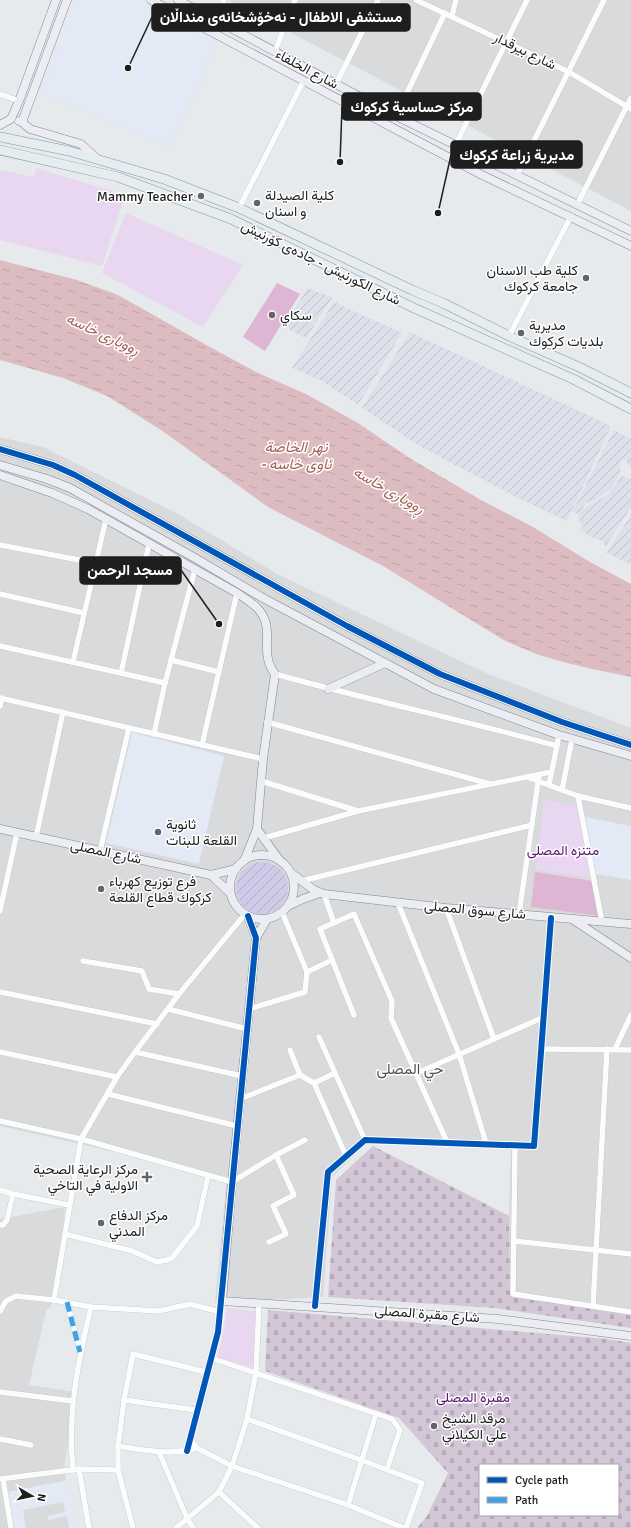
<svg xmlns="http://www.w3.org/2000/svg" width="631" height="1528" font-family="Signika,Vazirmatn,sans-serif">
<style>
.residential{fill:#d8dadb}
.education{fill:#e3e9f5}
.farmland{fill:url(#farmland-furrows)}
.cemetery{fill:url(#cemetery-stones);fill-rule:evenodd}
.park{fill:#e9d6f0}
.garden{fill:url(#garden-furrows)}
.pitch{fill:#deb5d3}
.water{fill:url(#water-ripples)}
.lines{fill:none;stroke-linecap:round;stroke-linejoin:round}
.street-casing{stroke:#babbbc;stroke-width:6}
.secondary-casing{stroke:#818595;stroke-width:9}
.primary-casing{stroke:#8696a0;stroke-width:10}
.street{stroke:#fbfcfc;stroke-width:5.5}
.secondary{stroke:#ebedf3;stroke-width:8}
.primary{stroke:#e5edf0;stroke-width:9}
.quiet{stroke:#3da2ea;stroke-width:5;stroke-dasharray:10 5;stroke-linecap:butt}
.cycleway-casing{stroke:#fff;stroke-width:8}
.cycleway{stroke:#0057b8;stroke-width:6}
.poi-dot{fill:#646566;stroke:#fff;stroke-width:1.5}
.labels{text-anchor:middle;dominant-baseline:central;stroke-width:3;stroke-linejoin:round;paint-order:stroke}
.street-label{font-size:14px;fill:#1e1e1e;stroke:#fff}
.poi-label{font-size:14px;fill:#1e1e1e;stroke:#fff;text-anchor:start}
.park-label{font-size:14px;fill:#5e1573;stroke:#fff}
.water-label{font-size:15px;font-style:italic;fill:#a56253;stroke:#fff}
.neighbourhood-label{font-size:15px;fill:#515151;stroke:#fff}
.leader{fill:none;stroke:#1e1e1e;stroke-width:1.5}
.callout-dot{fill:#1e1e1e;stroke:#fff;stroke-width:1.5}
.callout{fill:#1e1e1e;stroke:#1e1e1e;stroke-width:1.5}
.callout-label{font-size:15px;text-anchor:middle;font-weight:bold;fill:#fff}
</style>
<defs>
<pattern id="farmland-furrows" width="10" height="10" patternUnits="userSpaceOnUse"><rect width="10" height="10" fill="#dbe0eb"/><path d="M-1 1l2-2M0 10L10 0M9 11l2-2" fill="none" stroke="#bcc0c9"/></pattern>
<pattern id="cemetery-stones" width="16" height="16" patternUnits="userSpaceOnUse"><rect width="16" height="16" fill="#d2c6d7"/><path d="M2 7V4a2 2 0 0 1 4 0v3zM10 15v-3a2 2 0 0 1 4 0v3z" fill="#b4aab8"/></pattern>
<pattern id="garden-furrows" width="10" height="10" patternUnits="userSpaceOnUse"><rect width="10" height="10" fill="#cecae8"/><path d="M-1 1l2-2M0 10L10 0M9 11l2-2" fill="none" stroke="#b0adc7"/></pattern>
<pattern id="water-ripples" width="26" height="14" patternUnits="userSpaceOnUse"><rect width="26" height="14" fill="#dcbcc0"/><path d="M2 4q2-2 4 0t4 0M15 11q2-2 4 0t4 0" fill="none" stroke="#bca1a5"/></pattern>
</defs>
<rect width="100%" height="100%" fill="#e7eaec"/>
<g class="residential">
<path d="M228 0H631V211Z"/>
<path d="M0 437 43 447 178 514 279 575 488 674 631 728V1315L510 1295 509 1216 511 1147 368 1142 332 1177 323 1297 215 1303 227 1177 0 1126Z"/>
<path d="M65 1207 57 1298 46 1311 29 1385 76 1392 64 1468 75 1528H0V1219Z"/>
</g>
<g class="education">
<path d="M74 0H139L218 42 169 147 41 93Z"/>
<path d="M132 732 224 756 199 864 106 843Z"/>
<path d="M585 817 631 826V880L596 874Z"/>
<path d="M68 1480 78 1528H69L67 1516 48 1520V1516L65 1512 63 1502 23 1510 26 1528H14L7 1492Z"/>
</g>
<g class="farmland">
<path d="M308 288 332 298 306 338 283 326Z"/>
<path d="M334 302 402 333 358 405 322 381 292 368Z"/>
<path d="M410 332 611 426 567 521 516 497 421 447 362 408Z"/>
<path d="M614 430 631 439V469L625 459 621 460 619 465 621 472 611 489 595 500 586 503 578 514 572 512Z"/>
<path d="M622 476 631 479V507L606 546 602 541 591 537 580 530 583 527 580 523 578 515 582 510 609 494Z"/>
<path d="M631 515V565L607 553Z"/>
</g>
<g class="cemetery">
<path d="M373 1146 509 1216 510 1295 631 1315V1328L495 1308 328 1297 336 1180Z"/>
<path d="M268 1310 607 1339 631 1343V1528H417L427 1516 448 1473 399 1418 265 1371ZM480 1465H618V1515H480Z"/>
</g>
<g class="park">
<path d="M36 168 125 195 102 266 0 240V170L34 177Z"/>
<path d="M126 213 243 265 203 327 102 273Z"/>
<path d="M544 799 580 807 592 878 536 870Z"/>
<path d="M227 1308 255 1311 254 1368 217 1357 223 1334Z"/>
</g>
<circle class="garden" cx="262" cy="888" r="26"/>
<g class="pitch">
<path d="M277 283 300 294 265 351 243 337Z"/>
<path d="M535 872 592 881 600 916 531 907Z"/>
</g>
<path class="water" d="M0 260 77 280 118 295 210 347 256 372 306 394 358 423 411 459 481 500 533 527 590 562 631 584V677C587 668 542 660 502 639L383 566 268 507 161 430 107 396 63 378 0 360Z"/>
<g class="lines">
<g class="street-casing">
<g id="street">
<path d="M416 0 569 72 631 109"/>
<path d="M452 16 456 0"/>
<path d="M217 21 224 0"/>
<path d="M275 51 295 0"/>
<path d="M336 84 378 0"/>
<path d="M0 94 19 101"/>
<path d="M396 116 445 13"/>
<path d="M455 146 527 0"/>
<path d="M517 175 604 0"/>
<path d="M577 205 631 98"/>
<path d="M239 208 303 82"/>
<path d="M509 336 571 216"/>
<path d="M0 545 95 563"/>
<path d="M0 594 84 613"/>
<path d="M0 646 165 683"/>
<path d="M171 660 219 672"/>
<path d="M73 662 106 519"/>
<path d="M121 673 149 544"/>
<path d="M275 674C368 700 463 720 557 746"/>
<path d="M0 698 263 759"/>
<path d="M0 706 2 698"/>
<path d="M267 722 490 784"/>
<path d="M154 734 165 683 195 569"/>
<path d="M202 745 237 593"/>
<path d="M527 777 578 796 631 808"/>
<path d="M261 781 358 811"/>
<path d="M549 785 559 735"/>
<path d="M562 790 572 739"/>
<path d="M578 796 602 922"/>
<path d="M36 837 63 712"/>
<path d="M264 838 358 811 551 772"/>
<path d="M100 851 129 728"/>
<path d="M301 881 532 825"/>
<path d="M324 894 334 923"/>
<path d="M398 903 459 1054 486 1143"/>
<path d="M446 908 494 1039"/>
<path d="M0 911 17 833"/>
<path d="M519 914 539 775"/>
<path d="M83 961 142 971 149 989 179 994"/>
<path d="M307 972 332 960"/>
<path d="M0 992 157 1024"/>
<path d="M168 1009 247 1029"/>
<path d="M249 1009 305 992 307 972 282 912"/>
<path d="M354 1015 320 929 354 914 392 1001 391 1018 447 1142"/>
<path d="M319 1037 365 1140"/>
<path d="M541 1049 631 1050"/>
<path d="M615 1049 631 1015"/>
<path d="M290 1050 300 1075 314 1083 346 1156"/>
<path d="M0 1052 117 1077"/>
<path d="M135 1052 242 1076"/>
<path d="M417 1073 544 1017"/>
<path d="M314 1083 335 1073"/>
<path d="M108 1094 237 1126"/>
<path d="M240 1099 300 1075"/>
<path d="M0 1121 81 1139 232 1182 276 1155 305 1140"/>
<path d="M515 1144 513 1294 631 1312"/>
<path d="M0 1190 13 1194 69 1205"/>
<path d="M0 1225H3L7 1220 13 1194"/>
<path d="M65 1234 132 1251 157 1262 167 1260 172 1258 197 1226 208 1176"/>
<path d="M514 1241 631 1254"/>
<path d="M269 1242 286 1234 273 1206 294 1195 276 1155"/>
<path d="M54 1300 81 1139 117 1077 135 1052 179 994 245 914"/>
<path d="M67 1302 80 1350"/>
<path d="M315 1306 328 1172 365 1140 534 1146 551 918"/>
<path d="M593 1306 607 1049"/>
<path d="M0 1311 6 1301 16 1296 54 1300 91 1307 159 1311 190 1304 220 1312"/>
<path d="M211 1358 392 1419 400 1430 387 1469"/>
<path d="M0 1392 73 1401"/>
<path d="M124 1400 196 1410"/>
<path d="M247 1419 361 1460 422 1483 406 1528"/>
<path d="M0 1439 31 1445"/>
<path d="M190 1439 197 1448 232 1466 348 1505 404 1528"/>
<path d="M197 1448C171 1456 144 1450 118 1446L124 1400 133 1354 206 1372"/>
<path d="M187 1451 206 1372 215 1345 222 1301"/>
<path d="M159 1452 187 1518 193 1528"/>
<path d="M79 1469 89 1528"/>
<path d="M73 1470C67 1415 78 1361 91 1307"/>
<path d="M118 1470 133 1528"/>
<path d="M0 1479 79 1469 118 1470V1446"/>
<path d="M3 1479 11 1528"/>
<path d="M219 1492 258 1528"/>
<path d="M348 1505 376 1414"/>
<path d="M176 1528 219 1492 232 1466 247 1419 256 1372 259 1303"/>
</g>
</g>
<g class="secondary-casing">
<g id="secondary">
<path d="M151 0 482 175 631 246"/>
<path d="M178 0 396 116 631 231"/>
<path d="M19 121 22 122 30 129 81 144 97 159"/>
<path d="M22 122 67 0"/>
<path d="M0 125 11 119 19 101 56 0"/>
<path d="M0 449 53 465 75 475 347 626 440 674 562 722 631 745"/>
<path d="M0 465 47 479 70 488 195 558 263 598 434 689 559 735 631 756"/>
<path d="M0 475 52 493 88 509 237 593C244 598 253 603 259 610 276 630 258 652 275 674L263 759 257 829 244 861"/>
<path d="M328 689 385 663"/>
<path d="M0 829 211 875 236 869"/>
<path d="M257 829 280 861"/>
<circle cx="262" cy="887" r="32"/>
<path d="M291 873 314 890 324 894 446 908 631 924"/>
<path d="M211 875 230 893"/>
<path d="M288 906 303 899 320 893"/>
<path d="M248 916 256 938 232 1182 222 1301 498 1319 631 1336"/>
<path d="M575 921 631 958"/>
<path d="M256 938 267 919"/>
</g>
</g>
<g class="primary-casing">
<g id="primary">
<path d="M0 137 69 151 164 179 239 208 412 290 443 303 509 336 579 367 631 393"/>
<path d="M0 150 118 177 231 219 414 308 573 379 631 409"/>
</g>
</g>
<use href="#street" class="street"/>
<use href="#secondary" class="secondary"/>
<use href="#primary" class="primary"/>
<path class="quiet" d="M67 1302 80 1352"/>
<g class="cycleway-casing">
<g id="cycleway">
<path d="M0 449 53 465 75 475 347 626 440 674 562 722 631 745"/>
<path d="M315 1306 328 1172 365 1140 534 1146 551 918"/>
<path d="M187 1451 218 1332 256 938 248 916"/>
</g>
</g>
<use href="#cycleway" class="cycleway"/>
</g>
<g class="poi-dot">
<circle cx="201" cy="196" r="4"/>
<circle cx="257" cy="203" r="4"/>
<circle cx="586" cy="278" r="4"/>
<circle cx="272" cy="315" r="4"/>
<circle cx="521" cy="333" r="4"/>
<circle cx="158" cy="832" r="4"/>
<circle cx="101" cy="889" r="4"/>
<path d="M145 1171h4v4h4v4h-4v4h-4v-4h-4v-4h4z"/>
<circle cx="101" cy="1223" r="4"/>
<circle cx="434" cy="1426" r="4"/>
</g>
<g class="labels">
<g class="street-label">
<text transform="translate(525 51) rotate(26)">شارع بيرقدار</text>
<text transform="translate(307 69) rotate(28)">شارع الخلفاء</text>
<text transform="translate(321 263) rotate(26)">شارع الكورنيش - جادەی کۆرنیش</text>
<text transform="translate(106 852) rotate(12)">شارع المصلى</text>
<text transform="translate(475 910) rotate(5)">شارع سوق المصلى</text>
<text transform="translate(427 1314) rotate(4)">شارع مقبرة المصلى</text>
</g>
<g class="poi-label">
<text x="265" y="195">كلية الصيدلة<tspan x="265" dy="16">و اسنان</tspan></text>
<text x="193" y="196" text-anchor="end">Mammy Teacher</text>
<text x="578" y="270" text-anchor="end">كلية طب الاسنان<tspan x="578" dy="16">جامعة كركوك</tspan></text>
<text x="280" y="315">سكاي</text>
<text x="529" y="325">مديرية<tspan x="529" dy="16">بلديات كركوك</tspan></text>
<text x="166" y="824">ثانوية<tspan x="166" dy="16">القلعة للبنات</tspan></text>
<text x="109" y="881">فرع توزيع كهرباء<tspan x="109" dy="16">كركوك قطاع القلعة</tspan></text>
<text x="138" y="1169" text-anchor="end">مركز الرعاية الصحية<tspan x="138" dy="16">الاولية في التاخي</tspan></text>
<text x="109" y="1215">مركز الدفاع<tspan x="109" dy="16">المدني</tspan></text>
<text x="442" y="1418">مرقد الشيخ<tspan x="442" dy="16">علي الكيلاني</tspan></text>
</g>
<g class="park-label">
<text x="563" y="850">متنزه المصلى</text>
<text x="473" y="1397">مقبرة المصلى</text>
</g>
<g class="water-label">
<text transform="translate(103 334) rotate(25)">ڕووباری خاسە</text>
<text x="296" y="447">نهر الخاصة<tspan x="296" dy="17">- ئاوی خاسە</tspan></text>
<text transform="translate(389 490) rotate(30)">ڕووباری خاسە</text>
</g>
<g class="neighbourhood-label">
<text x="410" y="1069">حي المصلى</text>
</g>
</g>
<path class="leader" d="M128 68L152 17M340 162L342 107M438 213L451 155M219 624L181 570"/>
<g class="callout-dot">
<circle cx="128" cy="68" r="4"/>
<circle cx="340" cy="162" r="4"/>
<circle cx="438" cy="213" r="4"/>
<circle cx="219" cy="624" r="4"/>
</g>
<g class="callout">
<rect x="152" y="4" width="258" height="27" rx="4"/>
<rect x="342" y="93" width="139" height="27" rx="4"/>
<rect x="451" y="141" width="131" height="27" rx="4"/>
<rect x="80" y="557" width="101" height="27" rx="4"/>
</g>
<g class="callout-label">
<text x="281" y="22">مستشفى الاطفال - نەخۆشخانەی منداڵان</text>
<text x="412" y="112">مركز حساسية كركوك</text>
<text x="517" y="160">مديرية زراعة كركوك</text>
<text x="130" y="575">مسجد الرحمن</text>
</g>
<rect x="479" y="1464" width="140" height="52" fill="#ffffff" stroke="#a5a5a5"/>
<rect x="487" y="1477" width="20" height="6" fill="#0057b8" stroke="#a5a5a5"/>
<text x="515" y="1484" font-size="12" fill="#1e1e1e">Cycle path</text>
<rect x="487" y="1497" width="20" height="6" fill="#3da2ea" stroke="#a5a5a5"/>
<text x="515" y="1504" font-size="12" fill="#1e1e1e">Path</text>
<g transform="translate(32 1496) rotate(99)" stroke="#ffffff" stroke-width="3" paint-order="stroke">
<path d="M0-3L7 15L0 10L-7 15Z" fill="#1e1e1e"/>
<text y="-6" font-size="11" font-weight="bold" text-anchor="middle" fill="#1e1e1e">N</text>
</g>
</svg>
